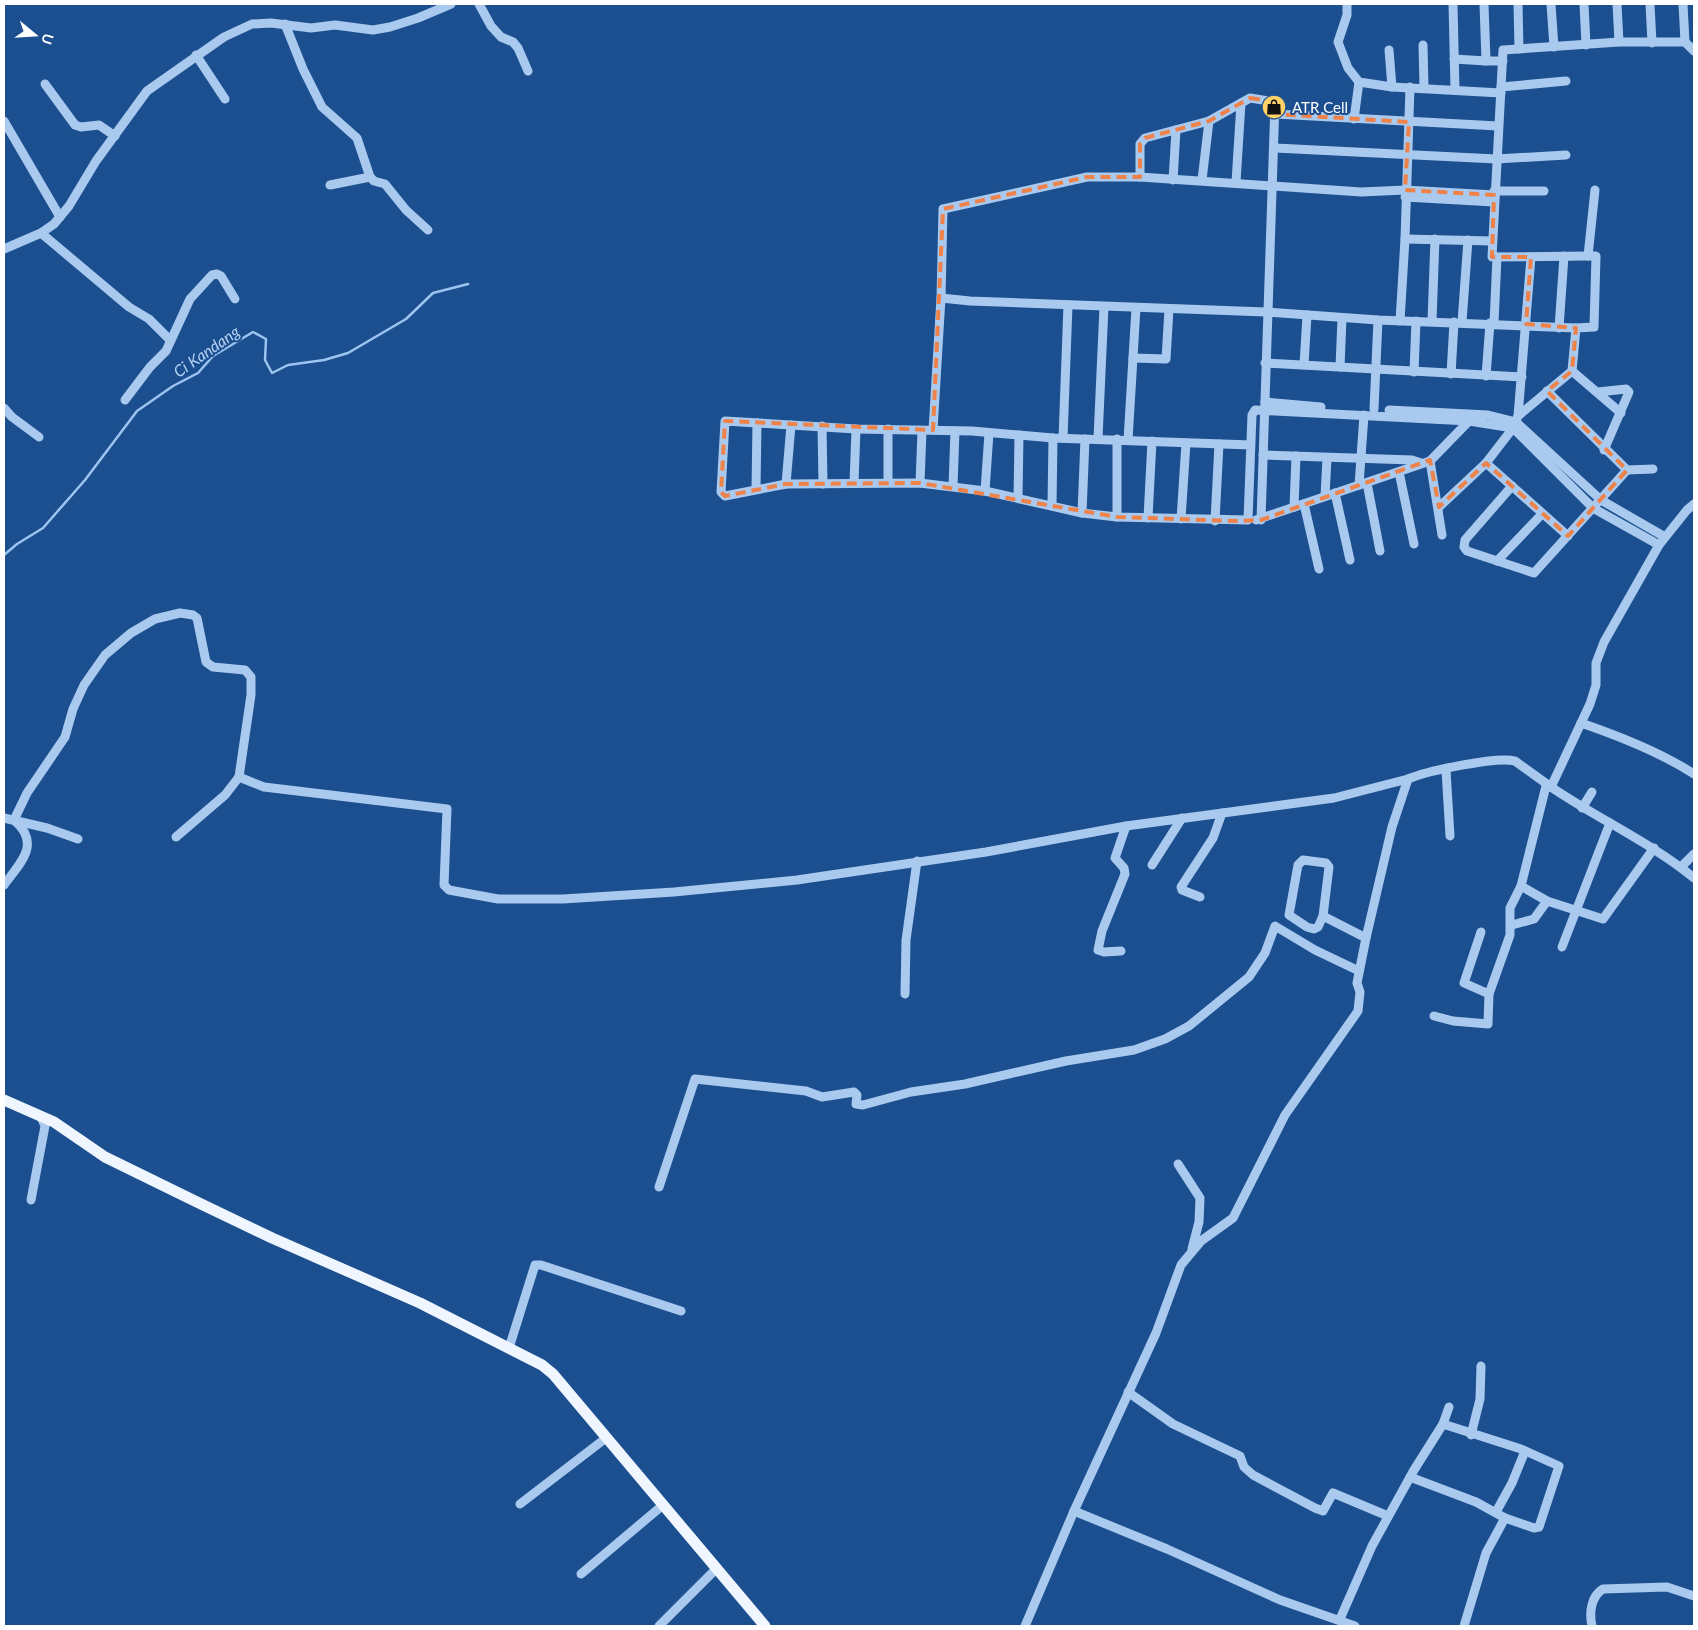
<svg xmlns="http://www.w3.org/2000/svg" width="1698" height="1630" font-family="Lato,sans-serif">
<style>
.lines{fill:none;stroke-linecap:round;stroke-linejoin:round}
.stream{stroke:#9cc4f0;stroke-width:2.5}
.minor{stroke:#a9c9ee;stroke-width:9}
.major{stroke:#f0f6ff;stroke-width:11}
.marked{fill:none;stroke:#ee8249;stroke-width:4;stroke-dasharray:10 6;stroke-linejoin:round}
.labels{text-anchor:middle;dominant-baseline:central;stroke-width:4;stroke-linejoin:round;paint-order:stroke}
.poi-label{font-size:15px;fill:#fff;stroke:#1b4f8f;text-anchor:start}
.water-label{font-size:16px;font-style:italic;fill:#b5d3f5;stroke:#1b4f8f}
</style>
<rect width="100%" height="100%" fill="#1b4f8f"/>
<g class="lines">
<path class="stream" d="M4 555 17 544 43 528 85 480 137 411 173 386 198 373 213 356 253 332 266 339 265 360 272 373 288 365 324 360 348 353 406 319 433 293 468 284"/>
<g class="minor">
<path d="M479 4 491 26 501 37 513 42 518 48 528 71"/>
<path d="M1347 4V15L1338 42 1348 68 1359 82 1392 87 1501 93"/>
<path d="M1453 4 1455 90"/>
<path d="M1484 4 1486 61H1503"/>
<path d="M1518 4 1519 49"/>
<path d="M1551 4 1554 47"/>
<path d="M1584 4 1586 45"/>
<path d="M1617 4 1619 42"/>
<path d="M1650 4 1652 43"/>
<path d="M1683 4 1685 42 1694 51"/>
<path d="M285 24 303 69 322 107 357 138 370 177 374 181 385 184 406 210 428 230"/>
<path d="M1423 45 1424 88"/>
<path d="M1389 50 1392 87"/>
<path d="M196 55 225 99"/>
<path d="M1454 59 1486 61"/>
<path d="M45 84 75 125 81 127 99 125 115 136"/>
<path d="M1501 87 1566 81"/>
<path d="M1275 114 1498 126"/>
<path d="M1354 119 1359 82"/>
<path d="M4 121 60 217"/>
<path d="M1275 148 1496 159 1566 155"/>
<path d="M1140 177V144L1145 138 1209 121 1250 98 1275 102 1261 520"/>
<path d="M1173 180 1176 130"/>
<path d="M1202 180 1209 121"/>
<path d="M1236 182 1241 103"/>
<path d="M330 185 370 177"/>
<path d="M1494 191H1544"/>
<path d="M1405 197 1494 202"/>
<path d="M41 233 129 307 149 319 170 340"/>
<path d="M1405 239 1492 241"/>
<path d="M4 249 41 233 54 224 69 206 96 161 147 91 224 37 252 24 271 23 311 28 335 25 373 30 390 27 418 18 451 4"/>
<path d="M1588 256 1492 257 1503 50 1619 42H1685"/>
<path d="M941 298 970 301 1266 312 1378 320 1576 328"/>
<path d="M1400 321 1405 239 1410 87"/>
<path d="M1432 321 1435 239"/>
<path d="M1462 322 1468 240"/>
<path d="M1494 323 1497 257"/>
<path d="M1559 328 1564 256"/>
<path d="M1133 358 1166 359 1169 309"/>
<path d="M1265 363 1522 377"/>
<path d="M1304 365 1307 315"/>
<path d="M1340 367 1342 318"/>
<path d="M1572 371 1621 413"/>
<path d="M1414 372 1416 321"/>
<path d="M1451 374 1454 322"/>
<path d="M1486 376 1490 323"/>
<path d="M1547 391 1627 470 1653 469"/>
<path d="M1598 392 1626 389 1629 392 1604 450"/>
<path d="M125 400 150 367 166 351 190 299 212 275 217 274 221 276 235 299"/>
<path d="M1265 402 1321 407"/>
<path d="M4 408 12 417 39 437"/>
<path d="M1374 409 1378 320"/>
<path d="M1389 410 1488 415 1516 422 1601 500 1665 537"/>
<path d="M1518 416 1531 257"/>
<path d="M822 426 823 484"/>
<path d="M933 430 941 298 943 209 1087 177H1140L1361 192 1405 190 1494 195"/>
<path d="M1063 438 1068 305"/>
<path d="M1098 438 1104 307"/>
<path d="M1128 440 1136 308"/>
<path d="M1251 445 1053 438 972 431 856 429 725 421 721 492 725 496 786 484 920 483 985 491 1082 513 1117 517 1248 520 1252 415 1255 410 1469 421 1513 428 1518 416 1572 371 1576 328 1594 327 1596 256H1588L1595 190"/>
<path d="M1263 455 1412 460 1421 463"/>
<path d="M1430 461 1442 535"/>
<path d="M1486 463 1568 536"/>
<path d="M1399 472 1414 544"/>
<path d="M888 482V429"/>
<path d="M854 483 856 429"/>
<path d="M920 483 922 431"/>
<path d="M1367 483 1380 551"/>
<path d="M786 484 791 425"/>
<path d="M1359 485 1364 415"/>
<path d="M953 486 955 431"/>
<path d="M1512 486 1465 540 1464 547 1467 551 1534 573 1627 470"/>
<path d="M756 489 757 423"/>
<path d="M985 491 989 433"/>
<path d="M1335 493 1350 560"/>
<path d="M1325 496 1327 458"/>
<path d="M1018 498 1019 435"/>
<path d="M1304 504 1319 569"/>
<path d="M1052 506 1053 438"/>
<path d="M1294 507 1296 456"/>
<path d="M1439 507 1486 463 1513 428 1593 508 1659 545"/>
<path d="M1082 513 1085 439"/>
<path d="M1117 517V439"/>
<path d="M1148 518 1152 441"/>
<path d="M1181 519 1186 443"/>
<path d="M1256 520 1430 461 1469 421"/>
<path d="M1215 521 1219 444"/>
<path d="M1497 561 1541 515"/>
<path d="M1581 723C1619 736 1660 752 1694 774"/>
<path d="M1446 770 1450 836"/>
<path d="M239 777 264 787 447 809 444 885 449 890 498 899H563L674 892 797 880 986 852 1126 826 1334 798 1408 779"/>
<path d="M1546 786 1521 886 1547 901 1603 919 1654 848"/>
<path d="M1551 787C1598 819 1650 842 1694 878"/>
<path d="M1582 808 1592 792"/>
<path d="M4 818 47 828 78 839"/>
<path d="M14 820 27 793 65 737 73 709 84 685 105 655 131 633 155 619 180 613 193 615 197 618 206 662 213 667 245 670 251 677V695L239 777 225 795 176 837"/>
<path d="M1152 865 1182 818"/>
<path d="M1681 867 1694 854"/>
<path d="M4 885C20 863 42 844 14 820"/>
<path d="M1200 897 1182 890 1181 887 1213 838 1222 813"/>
<path d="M1323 916 1318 927 1314 929 1307 927 1289 915 1298 865 1303 860 1326 863 1329 867 1323 916 1366 938"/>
<path d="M1512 925 1534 919 1547 901"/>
<path d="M1481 932 1464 983 1489 994"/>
<path d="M1562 947 1610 823"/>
<path d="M1121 951 1104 952 1098 950 1102 931 1125 874 1124 868 1115 858 1126 826"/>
<path d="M905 994 906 940 917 861"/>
<path d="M1434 1016 1453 1021 1488 1024 1489 994 1510 935V908L1521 886"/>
<path d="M1178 1164 1200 1198 1199 1222 1192 1249"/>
<path d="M659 1187 695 1079 806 1091 822 1097 854 1092 857 1095 856 1104 863 1105 911 1092 965 1084 1066 1061 1134 1050 1165 1039 1189 1026 1249 977 1265 953 1275 926 1315 950 1359 971"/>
<path d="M31 1200 45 1126 41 1117"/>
<path d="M509 1348 535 1265H541L681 1311"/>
<path d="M1128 1392 1173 1424 1240 1456 1244 1467 1253 1475 1315 1508 1323 1511 1333 1493 1388 1516"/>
<path d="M1443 1424 1521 1449 1559 1466 1539 1527 1534 1528 1505 1518"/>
<path d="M1471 1435 1480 1399 1481 1366"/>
<path d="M1410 1477 1476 1502 1505 1518 1486 1553 1464 1626"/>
<path d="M520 1504 606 1438"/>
<path d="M1074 1511 1167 1549 1280 1600 1355 1626"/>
<path d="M1496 1512 1512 1483 1525 1451"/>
<path d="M581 1574 663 1505"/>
<path d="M1340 1619 1372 1546 1414 1470 1443 1424 1449 1407"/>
<path d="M659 1626 717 1568"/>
<path d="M1025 1626 1074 1511 1156 1333 1181 1265 1201 1241 1233 1218 1285 1115 1358 1011 1360 992 1357 983 1366 938 1392 827 1408 779C1427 771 1497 756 1515 761L1551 787 1590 704 1596 685V663L1604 642 1659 545 1687 510 1694 504"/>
<path d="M1592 1626C1589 1613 1591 1596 1603 1589L1667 1587 1694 1596"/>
</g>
<path class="major" d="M4 1100 54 1122 105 1157 199 1203 272 1238 420 1303 542 1365 553 1374 765 1626"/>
</g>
<path class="marked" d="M1250 98 1275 102V114L1409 122 1405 190 1494 195 1492 257H1531L1526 324 1576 328 1572 371 1547 391 1627 470 1568 536 1486 463 1439 507 1430 460 1261 520 1236 521 1117 517 920 483 786 484 725 496 721 492 725 421 933 430 943 209 1087 177H1140V144L1145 138 1209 121Z"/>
<defs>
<g id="shop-disc" transform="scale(1.25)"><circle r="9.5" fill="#ffd166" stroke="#1b4f8f"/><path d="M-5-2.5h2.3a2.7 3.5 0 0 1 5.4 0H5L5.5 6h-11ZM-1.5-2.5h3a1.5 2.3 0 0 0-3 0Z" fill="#111"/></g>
</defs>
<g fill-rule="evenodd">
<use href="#shop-disc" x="1274" y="107"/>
</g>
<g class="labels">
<g class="poi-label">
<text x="1292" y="107">ATR Cell</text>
</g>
<g class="water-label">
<text transform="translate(206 351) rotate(-35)">Ci Kandang</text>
</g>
</g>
<rect width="1698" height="1630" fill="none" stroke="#ffffff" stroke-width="10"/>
<g transform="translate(35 35) rotate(108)" stroke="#1b4f8f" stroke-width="4" paint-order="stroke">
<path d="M0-4L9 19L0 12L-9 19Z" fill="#ffffff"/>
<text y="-8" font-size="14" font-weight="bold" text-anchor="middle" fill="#ffffff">U</text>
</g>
</svg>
